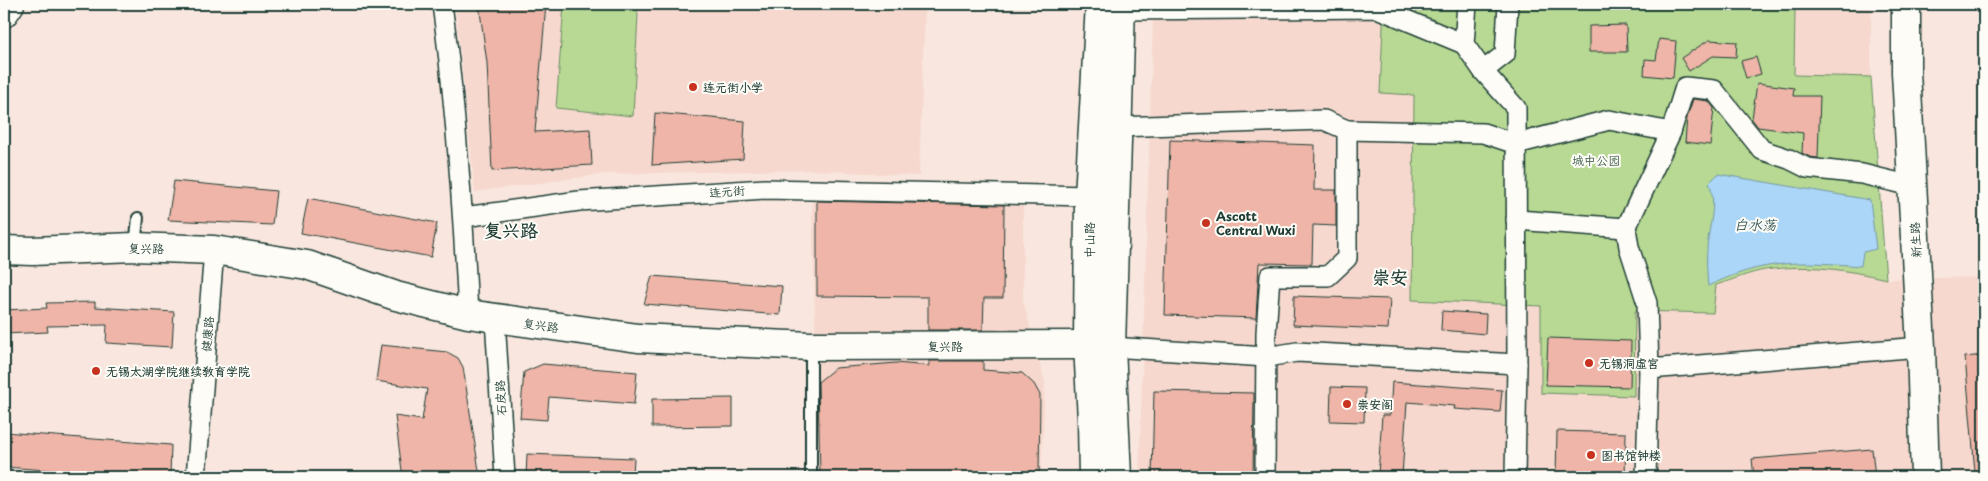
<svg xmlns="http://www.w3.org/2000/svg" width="1988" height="481" font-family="'Playpen Sans','LXGW WenKai TC',sans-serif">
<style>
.built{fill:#f6d8ce}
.green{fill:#b7d993;stroke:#6b8b64}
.water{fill:#acd6f7;stroke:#7499a9}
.building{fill:#efb5a8;stroke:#1f3d34}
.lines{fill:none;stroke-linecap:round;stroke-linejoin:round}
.lane-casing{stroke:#1f3d34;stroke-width:14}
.street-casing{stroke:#1f3d34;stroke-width:22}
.secondary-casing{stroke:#1f3d34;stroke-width:31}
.lane{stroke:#fdfcf7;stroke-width:10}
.street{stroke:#fdfcf7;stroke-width:19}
.secondary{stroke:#fdfcf7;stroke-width:28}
.poi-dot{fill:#c8321e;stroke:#fdfcf7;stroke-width:2}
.labels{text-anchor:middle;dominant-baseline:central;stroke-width:4;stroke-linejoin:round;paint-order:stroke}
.poi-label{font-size:12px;font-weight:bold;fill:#1f3d34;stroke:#fdfcf7;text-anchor:start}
.park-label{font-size:12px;fill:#3d5c47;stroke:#fdfcf7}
.street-label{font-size:12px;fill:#1f3d34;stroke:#fdfcf7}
.water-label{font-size:14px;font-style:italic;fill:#3b5c5b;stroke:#fdfcf7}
.district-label{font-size:18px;font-weight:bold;fill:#1f3d34;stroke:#fdfcf7}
</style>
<rect width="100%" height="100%" fill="#f9e7df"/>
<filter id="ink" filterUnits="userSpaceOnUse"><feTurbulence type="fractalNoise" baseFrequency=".02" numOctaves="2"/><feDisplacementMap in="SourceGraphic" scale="10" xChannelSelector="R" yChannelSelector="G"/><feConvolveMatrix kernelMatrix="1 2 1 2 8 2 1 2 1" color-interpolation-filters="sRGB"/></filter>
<g filter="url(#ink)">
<g class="built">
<path d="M455 4H925L919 176 810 170 605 174 475 192Z"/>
<path d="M1384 4 1414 94 1412 300 1542 306 1541 393 1634 311 1712 313 1716 285 1763 271 1802 267 1843 269 1886 279 1984 277V477H1139L1153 17Z"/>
<path d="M1592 4H1871V77L1793 75 1795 10Z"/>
<path d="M812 198 1023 200V300L1045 383 1041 477H819Z"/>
</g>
<g class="green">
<path d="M564 4H635L638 14 633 116 556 108Z"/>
<path d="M1384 4H1592L1795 9 1794 75 1871 77 1886 279C1843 269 1809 264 1765 270 1749 273 1732 280 1716 285L1713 313 1635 311 1634 396 1541 393V306L1412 300 1414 95 1380 93Z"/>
</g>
<path class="water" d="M1718 174 1870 200 1876 249 1863 252 1861 266C1799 261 1765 259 1708 286 1707 274 1706 262 1707 250 1708 227 1718 206 1709 183Z"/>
<g class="building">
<path d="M479 4H546L535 132 590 129 592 165 492 171 487 63Z"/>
<path d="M1626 25 1627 52H1589V26Z"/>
<path d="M1659 39 1676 41 1673 78 1644 75 1645 59 1656 60Z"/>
<path d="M1709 40 1737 42 1736 57 1713 56 1689 71 1681 58Z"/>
<path d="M1756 57 1761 74 1746 78 1741 61Z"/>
<path d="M1757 83 1794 88 1793 96H1820L1818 158 1810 157 1802 153 1803 133 1758 127 1752 119Z"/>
<path d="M1693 99 1708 101 1714 108 1710 145 1685 142 1687 118Z"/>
<path d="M655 113 745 121 743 159 652 165Z"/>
<path d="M1170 140 1315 145 1314 190H1336V226L1313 225 1312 264 1259 263 1256 318 1165 315Z"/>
<path d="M174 181 276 191 272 225 168 220Z"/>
<path d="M308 198 437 223 431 257 301 233Z"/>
<path d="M817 201 1004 205 1003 298H984L983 330H928V297L817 296Z"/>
<path d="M652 276 782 286 780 315 644 304Z"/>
<path d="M1294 296 1390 299 1388 329 1293 325Z"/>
<path d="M95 302V307L174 312 172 347 106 343 107 325 47 326 48 332 4 334V310L47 308 46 303Z"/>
<path d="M1442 311 1486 314 1485 334 1441 330Z"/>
<path d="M1548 338 1631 341 1630 387 1546 385Z"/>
<path d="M381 345 447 352 458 358 463 367 480 477H430L402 471 395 416 422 420 427 389 376 381Z"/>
<path d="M1984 355V472H1975L1965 357Z"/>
<path d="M929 361H983V370L1022 373 1034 384 1040 395 1039 477H820L818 382 835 368 896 363 929 366Z"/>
<path d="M543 364 637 372 634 404 549 397 547 420 520 418 524 372Z"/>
<path d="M1392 382 1502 390 1500 412 1454 409 1455 406 1407 402 1402 476 1378 475 1382 415H1390Z"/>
<path d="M1331 387 1365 388 1364 422 1330 421Z"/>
<path d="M1154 391 1254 393 1253 477H1152Z"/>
<path d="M733 398V426L652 427V399Z"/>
<path d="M1557 431 1626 433 1625 477H1556Z"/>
<path d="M4 432 171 445 170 477H147L4 467Z"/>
<path d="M1872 449 1875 477H1754L1752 459Z"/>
<path d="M527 454 634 458 633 477H526Z"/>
</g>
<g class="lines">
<g class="lane-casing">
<g id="lane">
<path d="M135 246 138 218"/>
<path d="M811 347V477"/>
</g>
</g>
<g class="street-casing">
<g id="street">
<path d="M442 4C456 107 463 210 468 314"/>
<path d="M1467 4 1464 44 1483 71 1505 54 1508 4"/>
<path d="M1120 10 1377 8 1464 44"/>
<path d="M1483 71 1516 108 1517 364 1515 477"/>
<path d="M1117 127 1324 120 1347 130V258L1328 276H1270L1266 333 1265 477"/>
<path d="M1347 130 1483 133 1516 144 1609 120 1671 132 1685 87 1714 90 1762 150 1789 159 1807 168 1862 174 1912 186"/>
<path d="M464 217 579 201 765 189 1089 196"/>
<path d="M1516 220 1626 228 1629 247 1647 303 1649 369 1646 477"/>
<path d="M1626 228 1671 132"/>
<path d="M495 319 505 477"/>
<path d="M1111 347 1266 357 1297 352 1517 364"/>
<path d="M1649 369 1921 347"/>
<path d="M196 477 214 250"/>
</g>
</g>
<g class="secondary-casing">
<g id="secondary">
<path d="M1906 4V72L1921 347 1925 477"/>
<path d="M4 13 10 4"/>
<path d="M4 250 32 251 135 247 214 250 307 265 396 296 468 314 638 338 811 346 1088 345"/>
<path d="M1093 477 1092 420 1088 345 1089 196 1100 4"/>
<path d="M1117 477 1111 347 1121 4"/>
</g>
</g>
<use href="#lane" class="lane"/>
<use href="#street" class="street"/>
<use href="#secondary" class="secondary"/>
</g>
</g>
<g class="poi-dot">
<circle cx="693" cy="87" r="5"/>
<circle cx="1206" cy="223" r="5"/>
<circle cx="1589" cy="363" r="5"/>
<circle cx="96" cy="371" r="5"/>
<circle cx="1347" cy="404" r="5"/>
<circle cx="1591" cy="455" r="5"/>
</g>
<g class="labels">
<g class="poi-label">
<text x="703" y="87">连元街小学</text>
<text x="1216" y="216">Ascott<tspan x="1216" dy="14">Central Wuxi</tspan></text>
<text x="1599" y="363">无锡洞虚宫</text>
<text x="106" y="371">无锡太湖学院继续教育学院</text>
<text x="1357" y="404">崇安阁</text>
<text x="1601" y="455">图书馆钟楼</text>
</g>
<g class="park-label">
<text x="1596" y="160">城中公园</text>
</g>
<g class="street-label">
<text transform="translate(727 191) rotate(-4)">连元街</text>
<text transform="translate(1089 240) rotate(-90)">中山路</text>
<text transform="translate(1915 240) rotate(-93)">新生路</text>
<text transform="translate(146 248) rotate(1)">复兴路</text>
<text transform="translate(541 325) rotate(8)">复兴路</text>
<text transform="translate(207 334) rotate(-85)">健康路</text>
<text x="945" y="346">复兴路</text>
<text transform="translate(500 398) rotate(-93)">石皮路</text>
</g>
<g class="water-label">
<text x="1755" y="224">白水荡</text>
</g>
<g class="district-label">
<text x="511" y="229">复兴路</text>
<text x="1390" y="276">崇安</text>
</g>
</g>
<rect width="1988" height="481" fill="none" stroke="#fdfcf7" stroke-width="20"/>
<rect x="10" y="10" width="1968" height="461" fill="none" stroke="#1f3d34" stroke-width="2" filter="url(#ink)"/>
</svg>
